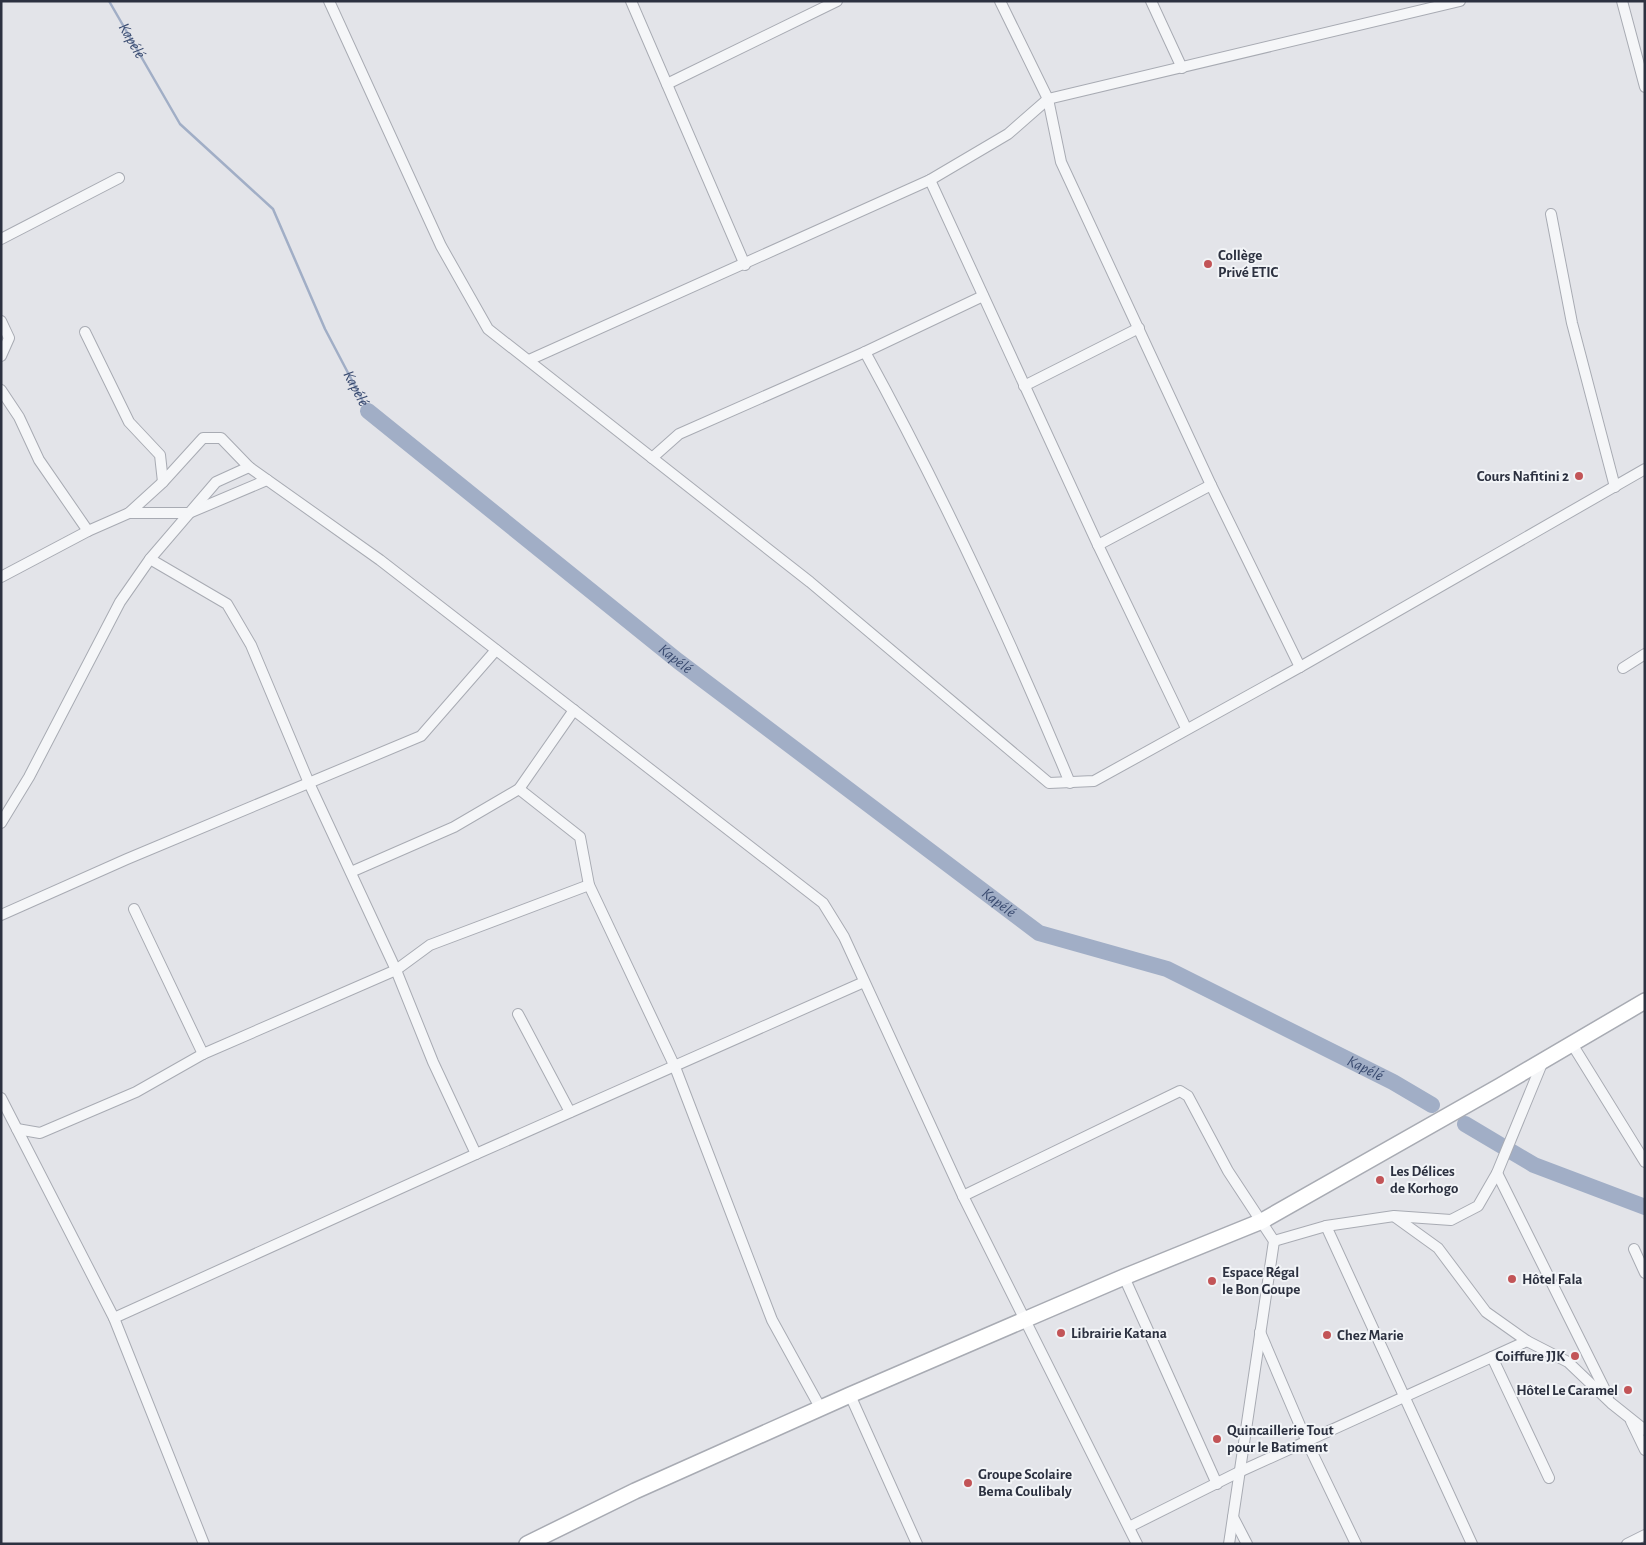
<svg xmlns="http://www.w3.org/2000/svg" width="1646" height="1545" font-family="'Alegreya Sans',sans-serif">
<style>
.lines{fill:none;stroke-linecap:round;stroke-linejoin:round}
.stream{stroke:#a1aec6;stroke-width:2.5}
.river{stroke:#a1aec6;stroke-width:16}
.street-casing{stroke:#a8abb3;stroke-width:12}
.secondary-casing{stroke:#a8abb3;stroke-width:18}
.street{stroke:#f5f6f8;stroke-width:10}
.secondary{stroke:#fff;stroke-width:15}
.poi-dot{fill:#c25457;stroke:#f2f4f7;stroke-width:2}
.labels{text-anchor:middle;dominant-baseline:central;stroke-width:4;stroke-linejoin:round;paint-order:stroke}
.poi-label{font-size:15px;font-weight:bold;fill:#2c3140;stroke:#f2f4f7;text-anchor:start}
.water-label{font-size:16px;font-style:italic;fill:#3a4b70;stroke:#f2f4f7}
</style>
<rect width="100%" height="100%" fill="#e3e4e9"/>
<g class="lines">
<path class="stream" id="s1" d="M109 1 180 124 273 209 325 329 368 411"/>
<g class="river">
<path id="s2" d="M368 411 678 661 1039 933 1167 969 1393 1082 1432 1105"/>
<path d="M1465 1124 1534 1165 1645 1207"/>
</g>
<g class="street-casing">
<g id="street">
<path d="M329 1 441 246 488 329 810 582 1049 783 1094 781 1300 667 1645 469"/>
<path d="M631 1 745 265"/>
<path d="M1000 1 1048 99 1061 162 1211 485 1300 667"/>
<path d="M1151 1 1182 68"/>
<path d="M1622 1 1645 87"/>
<path d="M667 84 837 1"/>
<path d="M930 180 1098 545 1186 728"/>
<path d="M1551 214 1572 323 1615 487"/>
<path d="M1 239 119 178"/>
<path d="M1 321 9 338 1 356"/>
<path d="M85 332 129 422 160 455 163 482"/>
<path d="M865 352C941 491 1009 636 1070 783"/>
<path d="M529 360 930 180 1008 134 1048 99 1460 1"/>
<path d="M1024 386 1139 328"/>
<path d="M1 390 19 417 39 460 88 531"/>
<path d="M652 458 679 434 865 352 983 296"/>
<path d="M129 513H189L267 480"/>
<path d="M1098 545 1211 485"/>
<path d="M150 559 227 604 251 645 309 783 396 970 433 1062 476 1154"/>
<path d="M1 577 88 531 129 513 163 482 203 438H221L249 467 380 560 823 903 844 937 963 1196 1137 1544"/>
<path d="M1623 668 1645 654"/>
<path d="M519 789 580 837 589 885 675 1067 772 1320 821 1409"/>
<path d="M1 823 29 777 120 602 150 559 216 482 249 467"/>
<path d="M351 872 454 827 519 789 574 710"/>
<path d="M134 909 203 1054"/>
<path d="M1 915 127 859 421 736 496 650"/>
<path d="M518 1014 570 1112"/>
<path d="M1572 1044 1645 1162"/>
<path d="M1 1098 114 1318 204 1544"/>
<path d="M17 1129 40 1133 136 1092 203 1054 396 970 430 945 589 885"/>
<path d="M1497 1173 1608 1396"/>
<path d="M963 1196 1180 1091 1188 1096 1228 1171 1274 1241 1229 1544"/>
<path d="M1395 1217 1438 1248 1486 1312 1527 1341 1568 1362 1611 1403 1645 1430"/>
<path d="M1326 1226 1472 1544"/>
<path d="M1274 1241 1326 1226 1394 1216 1451 1220 1478 1206 1497 1173 1543 1061"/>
<path d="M1634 1249 1645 1273"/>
<path d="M1124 1277 1217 1484"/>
<path d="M114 1318 476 1154 864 982"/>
<path d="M1260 1332 1307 1442 1356 1544"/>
<path d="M1492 1357 1549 1478"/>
<path d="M850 1395 917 1544"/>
<path d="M1631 1421 1645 1450"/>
<path d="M1233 1517 1247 1544"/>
<path d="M1129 1527 1239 1472 1527 1341"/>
<path d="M1627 1544 1645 1535"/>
</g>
</g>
<g class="secondary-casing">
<path id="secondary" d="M527 1544 635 1491 850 1395 1124 1277 1262 1221 1500 1086 1645 1001"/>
</g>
<use href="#street" class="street"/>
<use href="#secondary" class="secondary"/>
</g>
<g class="poi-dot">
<circle cx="1208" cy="264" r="5"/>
<circle cx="1579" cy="476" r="5"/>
<circle cx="1380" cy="1180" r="5"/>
<circle cx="1512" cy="1279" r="5"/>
<circle cx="1212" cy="1281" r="5"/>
<circle cx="1061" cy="1333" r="5"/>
<circle cx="1327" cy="1335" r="5"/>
<circle cx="1575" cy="1356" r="5"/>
<circle cx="1628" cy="1390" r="5"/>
<circle cx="1217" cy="1439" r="5"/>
<circle cx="968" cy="1483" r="5"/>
</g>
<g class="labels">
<g class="poi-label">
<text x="1218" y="255">Collège<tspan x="1218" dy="17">Privé ETIC</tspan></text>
<text x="1569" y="476" text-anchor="end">Cours Nafitini 2</text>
<text x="1390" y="1171">Les Délices<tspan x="1390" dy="17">de Korhogo</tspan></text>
<text x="1222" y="1272">Espace Régal<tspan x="1222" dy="17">le Bon Goupe</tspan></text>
<text x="1522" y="1279">Hôtel Fala</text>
<text x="1071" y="1333">Librairie Katana</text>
<text x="1337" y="1335">Chez Marie</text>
<text x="1565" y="1356" text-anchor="end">Coiffure JJK</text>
<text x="1618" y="1390" text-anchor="end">Hôtel Le Caramel</text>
<text x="1227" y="1430">Quincaillerie Tout<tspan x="1227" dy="17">pour le Batiment</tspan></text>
<text x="978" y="1474">Groupe Scolaire<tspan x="978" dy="17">Bema Coulibaly</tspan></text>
</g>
<g class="water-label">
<text stroke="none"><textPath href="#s1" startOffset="46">Kapélé</textPath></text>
<text stroke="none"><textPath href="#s1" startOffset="466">Kapélé</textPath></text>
<text stroke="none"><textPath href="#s2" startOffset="395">Kapélé</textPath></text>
<text stroke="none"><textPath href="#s2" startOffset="800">Kapélé</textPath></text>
<text stroke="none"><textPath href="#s2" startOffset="1205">Kapélé</textPath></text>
</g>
</g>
<rect width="1646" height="1545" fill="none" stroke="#2c3140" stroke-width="5"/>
</svg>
